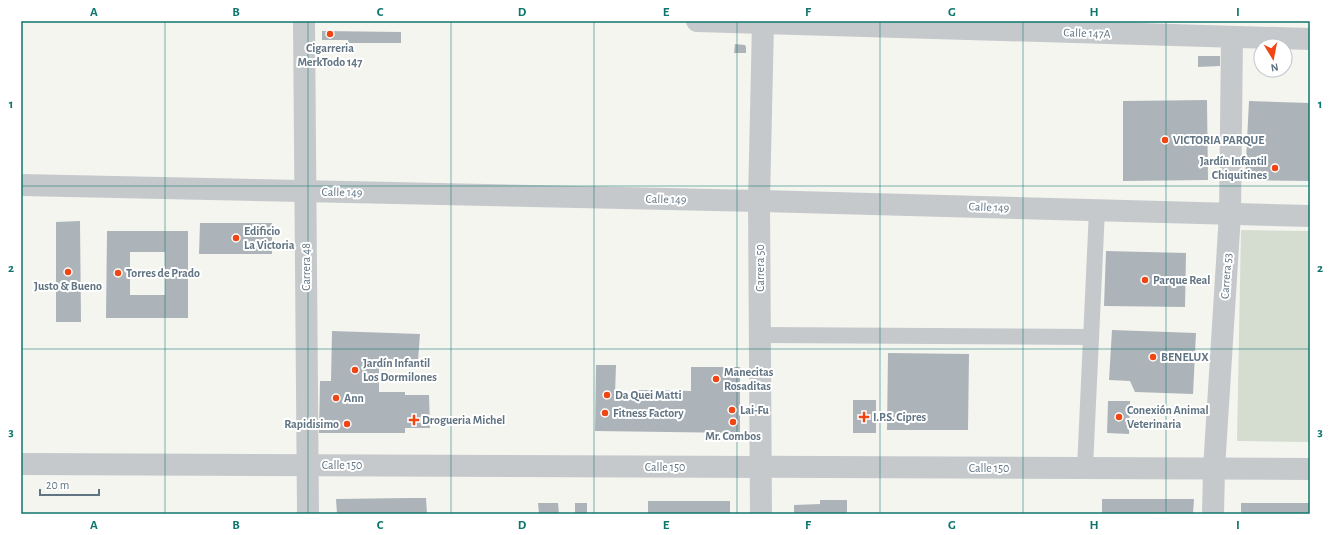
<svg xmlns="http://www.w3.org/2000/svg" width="1331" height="535" font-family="'Alegreya Sans',sans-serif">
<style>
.green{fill:#d5dcd0}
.building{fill:#acb4b9;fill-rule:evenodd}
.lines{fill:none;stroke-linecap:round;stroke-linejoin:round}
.pedestrian{stroke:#c6c9cc;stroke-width:16}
.minor{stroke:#c6c9cc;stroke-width:22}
.tertiary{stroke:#c6c9cc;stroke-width:22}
.grid{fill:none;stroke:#0f766e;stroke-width:1;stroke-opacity:0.55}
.poi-dot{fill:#f04614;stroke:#fff;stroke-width:1.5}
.labels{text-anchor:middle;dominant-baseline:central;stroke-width:4;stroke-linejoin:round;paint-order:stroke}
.street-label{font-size:12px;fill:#617483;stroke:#fff}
.poi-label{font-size:12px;font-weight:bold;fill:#617483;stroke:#fff;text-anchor:start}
.neatline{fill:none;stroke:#0f766e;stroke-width:1.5}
.grid-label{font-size:13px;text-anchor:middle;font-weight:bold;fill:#0f766e}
</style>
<rect width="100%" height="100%" fill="#f5f5f0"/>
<path class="green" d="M1241 230 1310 231V442L1237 441Z"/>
<g class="building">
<path d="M322 31 401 32V43H348V40H322Z"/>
<path d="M735 44 745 45 746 47V53H734Z"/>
<path d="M1198 56H1220V66L1198 67Z"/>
<path d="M1207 100 1208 180 1123 181V101Z"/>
<path d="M1249 101 1310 103V181L1245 180Z"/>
<path d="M80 221 81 322H56V222Z"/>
<path d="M200 223H272V254H199Z"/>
<path d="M107 231H188V318H106ZM130 252H165V295H130Z"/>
<path d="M1106 251 1186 253 1185 307 1104 306Z"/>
<path d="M1112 330 1196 333 1193 394 1135 392 1130 381 1109 380Z"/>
<path d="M332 331 420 334 418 361 379 359V392H405V395H429L430 428H405V433H319L320 381H331Z"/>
<path d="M888 353 969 354 968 430H887Z"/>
<path d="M596 365H616L615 395H639V390L691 391V367H740V433L595 431Z"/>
<rect x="853" y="400" width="23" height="33"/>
<path d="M1108 401H1130L1129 434 1107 433Z"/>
<path d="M409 498H426L427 514H337L336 499Z"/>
<path d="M1102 499H1194L1193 514H1102Z"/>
<path d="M820 500H847V514H794V505L820 504Z"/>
<rect x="648" y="501" width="82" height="13"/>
<path d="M538 503H558L559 514H539Z"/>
<rect x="575" y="503" width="12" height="11"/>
<rect x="1241" y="503" width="69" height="11"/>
</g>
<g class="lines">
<g class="pedestrian">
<path d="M760 335 1091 337"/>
<path d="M1085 468 1097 210"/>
</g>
<g class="minor">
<path d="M304 21 308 514"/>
<path d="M697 21 1310 39"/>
<path d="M21 185 759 201 1310 216"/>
<path d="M761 514 759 201 763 23"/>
<path d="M1213 514 1214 469 1230 214 1232 37"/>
</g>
<path class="tertiary" d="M21 464 1310 469"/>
</g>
<path class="grid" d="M165 21V514M308 21V514M451 21V514M594 21V514M737 21V514M880 21V514M1023 21V514M1166 21V514M21 186H1310M21 349H1310"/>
<g class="poi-dot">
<circle cx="330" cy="34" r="4"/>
<circle cx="1165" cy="140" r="4"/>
<circle cx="1275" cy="168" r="4"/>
<circle cx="236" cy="238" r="4"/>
<circle cx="68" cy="272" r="4"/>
<circle cx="118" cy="273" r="4"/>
<circle cx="1145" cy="280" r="4"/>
<circle cx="1153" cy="357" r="4"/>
<circle cx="355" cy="370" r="4"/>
<circle cx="716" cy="379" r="4"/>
<circle cx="607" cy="395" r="4"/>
<circle cx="336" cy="398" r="4"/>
<circle cx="732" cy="410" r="4"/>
<circle cx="605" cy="413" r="4"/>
<path d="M862 411h4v4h4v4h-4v4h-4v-4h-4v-4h4z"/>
<circle cx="1119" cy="417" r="4"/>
<path d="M412 414h4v4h4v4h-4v4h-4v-4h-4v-4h4z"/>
<circle cx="733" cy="422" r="4"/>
<circle cx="347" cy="424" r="4"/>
</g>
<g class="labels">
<g class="street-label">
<text transform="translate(1087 33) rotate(2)">Calle 147A</text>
<text transform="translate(342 192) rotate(1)">Calle 149</text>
<text transform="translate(666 199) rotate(1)">Calle 149</text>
<text transform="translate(989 207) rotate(2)">Calle 149</text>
<text transform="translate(306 267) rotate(-90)">Carrera 48</text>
<text transform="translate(760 268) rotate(-90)">Carrera 50</text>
<text transform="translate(1226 276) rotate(-86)">Carrera 53</text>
<text x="342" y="465">Calle 150</text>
<text x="665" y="467">Calle 150</text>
<text x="989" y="468">Calle 150</text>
</g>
<g class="poi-label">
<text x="330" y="48" text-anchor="middle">Cigarreria<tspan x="330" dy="14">MerkTodo 147</tspan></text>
<text x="1173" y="140">VICTORIA PARQUE</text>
<text x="1267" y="161" text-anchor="end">Jardín Infantil<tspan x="1267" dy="14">Chiquitines</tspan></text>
<text x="244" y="231">Edificio<tspan x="244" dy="14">La Victoria</tspan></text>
<text x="126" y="273">Torres de Prado</text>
<text x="1153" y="280">Parque Real</text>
<text x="68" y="286" text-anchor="middle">Justo &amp; Bueno</text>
<text x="1161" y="357">BENELUX</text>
<text x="363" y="363">Jardín Infantil<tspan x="363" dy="14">Los Dormilones</tspan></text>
<text x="724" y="372">Manecitas<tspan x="724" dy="14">Rosaditas</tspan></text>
<text x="615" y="395">Da Quei Matti</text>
<text x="344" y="398">Ann</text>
<text x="740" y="410">Lai-Fu</text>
<text x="1127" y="410">Conexión Animal<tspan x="1127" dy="14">Veterinaria</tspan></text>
<text x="613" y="413">Fitness Factory</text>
<text x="873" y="417">I.P.S. Cipres</text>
<text x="422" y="420">Drogueria Michel</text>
<text x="339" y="424" text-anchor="end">Rapidisimo</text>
<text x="733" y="436" text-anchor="middle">Mr. Combos</text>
</g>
</g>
<rect width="1331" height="535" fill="none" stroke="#ffffff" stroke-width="44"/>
<g transform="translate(1273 58) rotate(170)"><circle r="19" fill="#ffffff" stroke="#c0c7cd"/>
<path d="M0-3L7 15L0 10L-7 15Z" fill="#f04614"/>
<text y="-6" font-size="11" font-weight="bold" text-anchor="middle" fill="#617483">N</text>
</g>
<path d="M40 489v6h59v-6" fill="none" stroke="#617483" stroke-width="2"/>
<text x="46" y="489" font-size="12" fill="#617483" stroke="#ffffff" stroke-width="3" paint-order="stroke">20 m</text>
<rect x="22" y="22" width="1287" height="491" class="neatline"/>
<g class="grid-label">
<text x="94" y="16">A</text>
<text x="236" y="16">B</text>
<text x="380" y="16">C</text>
<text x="522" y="16">D</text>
<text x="666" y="16">E</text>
<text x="808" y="16">F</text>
<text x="952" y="16">G</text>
<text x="1094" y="16">H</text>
<text x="1238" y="16">I</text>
<text x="11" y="108">1</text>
<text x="1320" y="108">1</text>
<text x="11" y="272">2</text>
<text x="1320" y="272">2</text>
<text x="11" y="436">3</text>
<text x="1320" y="436">3</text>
<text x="94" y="529">A</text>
<text x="236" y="529">B</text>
<text x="380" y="529">C</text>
<text x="522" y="529">D</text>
<text x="666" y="529">E</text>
<text x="808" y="529">F</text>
<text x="952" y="529">G</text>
<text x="1094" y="529">H</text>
<text x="1238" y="529">I</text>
</g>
</svg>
